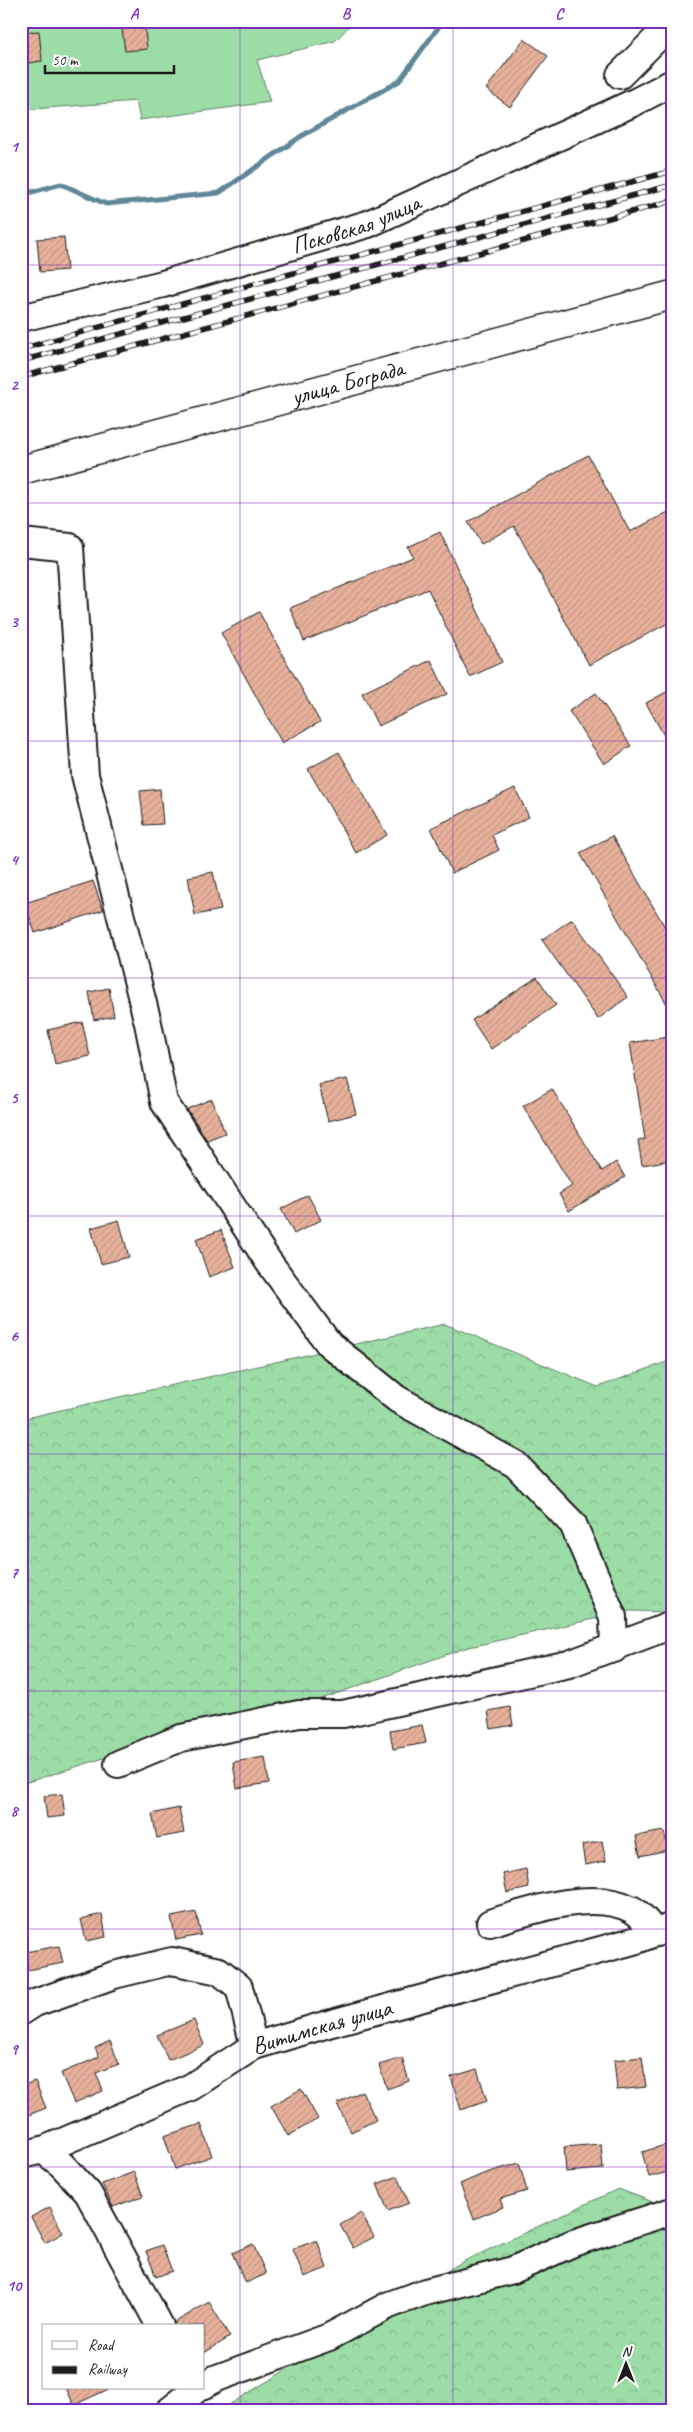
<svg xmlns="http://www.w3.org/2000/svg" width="693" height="2432" font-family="Caveat,sans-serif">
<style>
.forest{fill:url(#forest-crowns);stroke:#5c7c62}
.garden{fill:#9cdda7;stroke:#5c7c62}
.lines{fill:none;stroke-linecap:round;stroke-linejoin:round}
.stream{stroke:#5e8798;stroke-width:5}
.building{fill:url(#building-hatch);stroke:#1c1c1c}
.minor-casing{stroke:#1c1c1c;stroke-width:30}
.major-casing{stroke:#1c1c1c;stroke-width:31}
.minor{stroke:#fff;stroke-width:26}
.major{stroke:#fff;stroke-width:28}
.rail-casing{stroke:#1c1c1c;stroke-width:5.5}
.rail{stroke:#fff;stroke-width:4;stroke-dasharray:11;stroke-linecap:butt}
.grid{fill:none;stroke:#7b2cbf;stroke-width:1;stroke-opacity:0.55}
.labels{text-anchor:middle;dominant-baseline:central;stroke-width:4;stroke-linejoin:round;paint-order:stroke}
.street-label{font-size:24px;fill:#1c1c1c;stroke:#fff}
.neatline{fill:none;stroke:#7b2cbf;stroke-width:2}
.grid-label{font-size:16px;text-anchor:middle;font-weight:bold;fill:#7b2cbf}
</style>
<defs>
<pattern id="forest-crowns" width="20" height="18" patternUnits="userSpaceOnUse" patternTransform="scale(1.25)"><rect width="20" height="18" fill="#9cdda7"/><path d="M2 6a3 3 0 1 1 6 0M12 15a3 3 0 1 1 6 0" fill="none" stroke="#86bd8f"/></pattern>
<pattern id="building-hatch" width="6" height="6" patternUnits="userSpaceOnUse" patternTransform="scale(1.25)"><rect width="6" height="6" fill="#e7b19b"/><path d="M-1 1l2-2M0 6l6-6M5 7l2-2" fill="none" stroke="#c69885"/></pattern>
</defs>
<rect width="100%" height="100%" fill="#fff"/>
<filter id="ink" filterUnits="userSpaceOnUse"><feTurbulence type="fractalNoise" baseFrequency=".02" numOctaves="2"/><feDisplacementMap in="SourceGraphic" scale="10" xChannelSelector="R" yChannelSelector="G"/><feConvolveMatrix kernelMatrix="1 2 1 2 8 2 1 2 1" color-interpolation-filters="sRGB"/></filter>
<g filter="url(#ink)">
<g class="forest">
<path d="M445 1324 598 1387 672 1360V1612L629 1611 465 1648 313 1702 184 1733 21 1784V1419Z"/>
<path d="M618 2189 672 2209V2411H219L460 2263Z"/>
</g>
<path class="garden" d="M21 21H354L335 41 257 60 270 102 140 120 136 101 21 110Z"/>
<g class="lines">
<path class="stream" d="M21 195 61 184 106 204 219 193 300 137 399 81 443 21"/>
</g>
<g class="building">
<path d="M144 21 147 49 125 51 121 22Z"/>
<path d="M39 31 42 61 28 63 25 32Z"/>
<path d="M524 39 548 56 510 107 486 89Z"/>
<path d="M64 237 67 270 40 272 37 239Z"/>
<path d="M588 455 630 532 672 510V621L589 665 514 526 481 544 468 522Z"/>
<path d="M440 532 502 662 470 677 428 589 304 641 290 608 413 557 408 547Z"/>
<path d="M259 612 320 722 282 743 221 633Z"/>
<path d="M431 660 447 694 378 726 362 693Z"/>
<path d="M672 689V750L646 703Z"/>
<path d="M596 693 631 746 604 764 569 711Z"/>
<path d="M339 752 387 835 356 853 308 769Z"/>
<path d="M515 788 529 817 492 835 499 850 452 873 431 828Z"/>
<path d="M160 789 163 824 144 825 140 791Z"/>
<path d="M612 836 672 939V1013L580 853Z"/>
<path d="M213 872 221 910 195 915 188 877Z"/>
<path d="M93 881 103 910 35 933 25 903Z"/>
<path d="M572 919 628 997 598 1019 542 940Z"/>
<path d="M537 977 556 1005 491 1049 472 1020Z"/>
<path d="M109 988 114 1016 94 1020 89 992Z"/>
<path d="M82 1022 90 1056 55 1064 48 1030Z"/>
<path d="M668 1037 672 1065V1160L642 1165 638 1140 645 1139 630 1043Z"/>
<path d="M347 1079 356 1114 328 1121 319 1085Z"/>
<path d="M552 1089 602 1171 616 1162 625 1177 569 1211 559 1194 572 1186 523 1106Z"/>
<path d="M212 1099 225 1133 207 1140 187 1109Z"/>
<path d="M308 1195 321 1220 294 1234 281 1209Z"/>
<path d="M119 1220 129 1257 101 1264 91 1228Z"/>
<path d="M221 1230 235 1267 209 1277 196 1239Z"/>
<path d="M510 1707 513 1725 491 1729 488 1711Z"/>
<path d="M422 1725 426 1743 393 1749 390 1731Z"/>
<path d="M265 1757 269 1783 237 1788 233 1762Z"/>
<path d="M62 1794 65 1816 47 1818 44 1796Z"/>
<path d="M179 1808 184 1833 157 1838 152 1814Z"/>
<path d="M664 1831 668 1850 640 1856 636 1836Z"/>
<path d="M602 1841 606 1861 585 1865 582 1845Z"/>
<path d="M526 1869 529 1888 507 1893 503 1874Z"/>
<path d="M196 1912 201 1935 176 1940 171 1917Z"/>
<path d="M102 1914 106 1937 86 1941 81 1919Z"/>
<path d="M59 1946 63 1963 28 1970 25 1952Z"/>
<path d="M194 2020 204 2045 168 2060 157 2035Z"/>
<path d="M110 2041 119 2064 96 2073 103 2091 74 2103 61 2073 99 2057 95 2048Z"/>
<path d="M642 2057 646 2087 617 2090 614 2060Z"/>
<path d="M402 2058 409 2081 387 2089 379 2065Z"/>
<path d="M477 2069 487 2101 461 2110 451 2077Z"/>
<path d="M35 2081 46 2108 21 2118V2086Z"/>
<path d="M301 2089 318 2119 288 2136 271 2106Z"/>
<path d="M362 2091 376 2120 351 2132 337 2104Z"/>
<path d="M201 2124 212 2156 175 2169 164 2136Z"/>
<path d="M672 2143V2171L649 2177 642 2152Z"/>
<path d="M601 2144 603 2169 566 2172 564 2147Z"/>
<path d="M519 2163 527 2191 500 2199 503 2207 474 2219 460 2184 483 2174Z"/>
<path d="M134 2172 143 2196 113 2207 102 2184Z"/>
<path d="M398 2176 409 2203 388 2211 377 2184Z"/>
<path d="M50 2207 63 2233 45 2243 31 2217Z"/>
<path d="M361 2213 374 2237 353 2248 340 2225Z"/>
<path d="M317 2240 327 2268 304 2277 293 2249Z"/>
<path d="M253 2244 266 2274 246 2283 232 2253Z"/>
<path d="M162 2245 172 2271 156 2277 146 2251Z"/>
<path d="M209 2302 230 2337 204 2353V2326H175L174 2323Z"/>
<path d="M66 2388H111L74 2405Z"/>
</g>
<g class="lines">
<g class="minor-casing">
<g id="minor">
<path d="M620 75 672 23"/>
<path id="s1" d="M21 318 163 284 368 224 635 102 672 83"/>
<path d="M21 542 70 547 85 775 148 1023 164 1102 268 1261 329 1344 397 1399 515 1464 573 1524 613 1617 614 1649"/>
<path d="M118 1764 181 1738 299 1714H343L569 1664 672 1625"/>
<path d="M490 1923C529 1911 592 1889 631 1909 640 1913 649 1925 656 1933"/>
<path d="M21 2012 35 2003 114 1975 172 1961 219 1971 239 1987 254 2046"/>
<path d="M43 2150 62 2165 88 2193 160 2326"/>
<path id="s2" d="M21 2155 43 2150 191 2087 254 2046 328 2024 637 1940 672 1926"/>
<path d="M204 2385 217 2378 329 2337 389 2305 425 2292 513 2270 573 2243 672 2211"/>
<path d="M169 2411 198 2388"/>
</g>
</g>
<g class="major-casing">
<g id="major">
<path id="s3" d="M21 470 672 295"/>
</g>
</g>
<use href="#minor" class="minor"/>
<use href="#major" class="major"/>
<g class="rail-casing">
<g id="rail">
<path d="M21 349 279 277 672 171"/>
<path d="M21 361 672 185"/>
<path d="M21 377 672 201"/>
</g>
</g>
<use href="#rail" class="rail"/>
</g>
</g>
<path class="grid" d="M240 21V2411M453 21V2411M21 265H672M21 503H672M21 741H672M21 978H672M21 1216H672M21 1454H672M21 1691H672M21 1929H672M21 2167H672"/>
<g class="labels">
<g class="street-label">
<text stroke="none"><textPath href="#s1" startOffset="348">Псковская улица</textPath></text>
<text stroke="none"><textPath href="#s3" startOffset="338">улица Бограда</textPath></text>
<text stroke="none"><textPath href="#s2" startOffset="329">Витимская улица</textPath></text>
</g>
</g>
<rect width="693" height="2432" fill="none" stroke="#fff" stroke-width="55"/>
<rect x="42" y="2324" width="162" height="65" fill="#ffffff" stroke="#a4a4a4"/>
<rect x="52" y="2341" width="25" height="8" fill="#ffffff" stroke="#a4a4a4"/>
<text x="88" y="2350" font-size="15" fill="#1c1c1c">Road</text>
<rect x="52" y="2366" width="25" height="8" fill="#1c1c1c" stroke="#a4a4a4"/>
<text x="88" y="2374" font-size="15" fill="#1c1c1c">Railway</text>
<g transform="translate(626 2364)" stroke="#ffffff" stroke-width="4" paint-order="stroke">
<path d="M0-4L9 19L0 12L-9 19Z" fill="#1c1c1c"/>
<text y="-8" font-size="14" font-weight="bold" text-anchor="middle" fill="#1c1c1c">N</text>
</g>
<path d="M45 65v8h129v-8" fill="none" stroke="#1c1c1c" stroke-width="2.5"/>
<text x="52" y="65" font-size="15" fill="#1c1c1c" stroke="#ffffff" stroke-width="4" paint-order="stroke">50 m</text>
<rect x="28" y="28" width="638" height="2376" class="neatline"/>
<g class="grid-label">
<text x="134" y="19">A</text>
<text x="346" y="19">B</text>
<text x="559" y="19">C</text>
<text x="14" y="152">1</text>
<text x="14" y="390">2</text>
<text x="14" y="627">3</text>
<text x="14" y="865">4</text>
<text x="14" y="1103">5</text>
<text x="14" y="1341">6</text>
<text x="14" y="1578">7</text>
<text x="14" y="1816">8</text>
<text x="14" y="2054">9</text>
<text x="14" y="2291">10</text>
</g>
</svg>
